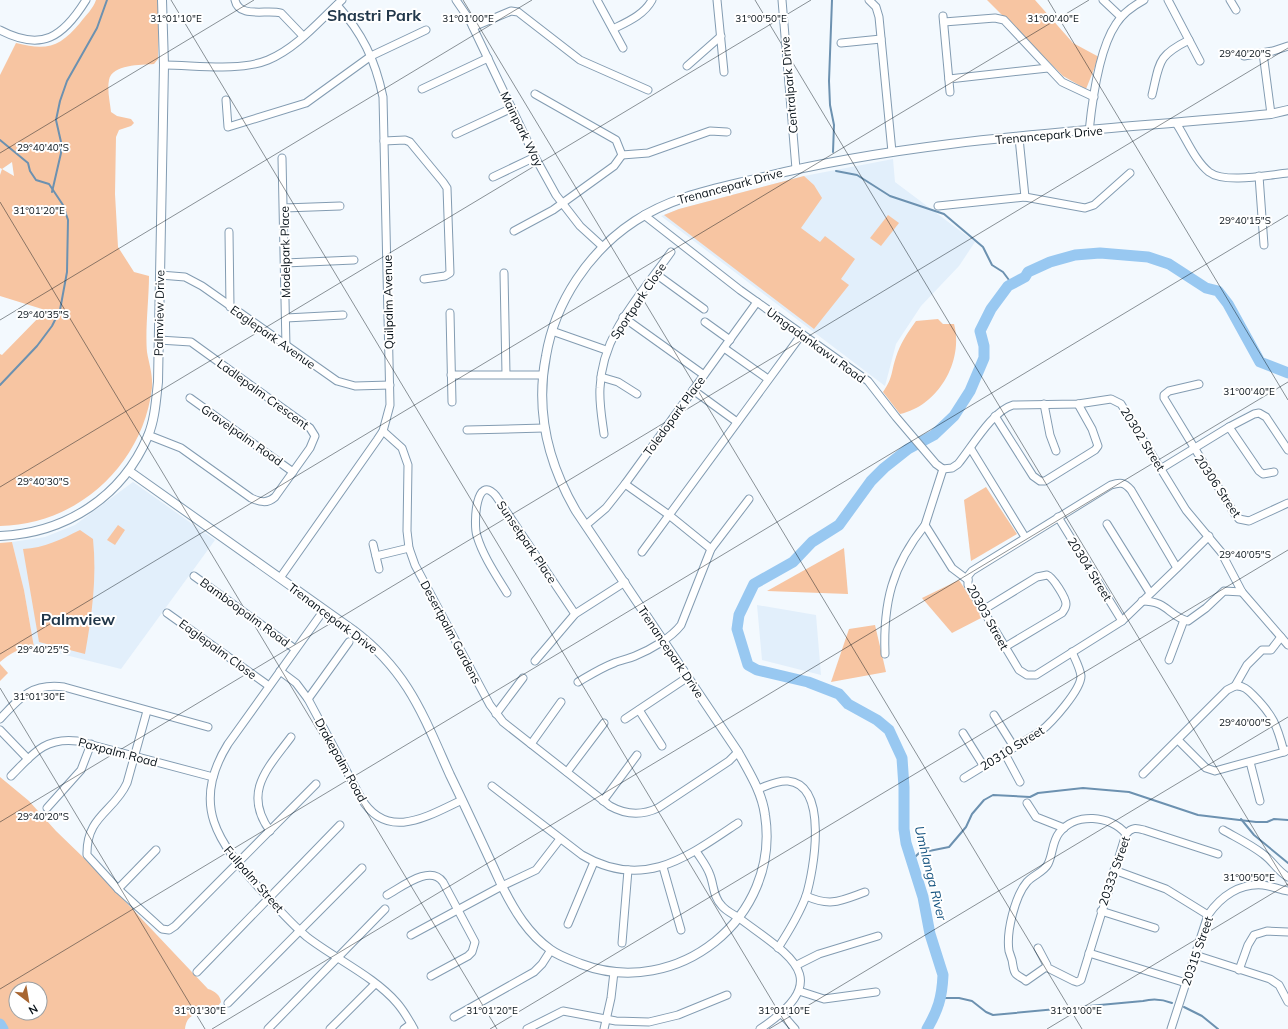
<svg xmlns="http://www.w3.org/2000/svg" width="1288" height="1029" font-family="Mulish,sans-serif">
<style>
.built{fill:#e2effb}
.green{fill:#f7c5a2;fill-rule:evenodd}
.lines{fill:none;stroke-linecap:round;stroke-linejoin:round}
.stream{stroke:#6c91b0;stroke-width:2}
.river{stroke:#98c8f1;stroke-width:11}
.minor-casing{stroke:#839cb2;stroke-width:9}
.tertiary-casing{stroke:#839cb2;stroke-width:10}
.minor{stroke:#fff;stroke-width:7}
.tertiary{stroke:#fff;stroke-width:8}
.ticks{fill:none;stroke:#071118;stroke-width:1;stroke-opacity:0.45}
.labels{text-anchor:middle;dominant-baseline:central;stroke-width:4;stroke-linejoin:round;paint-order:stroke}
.street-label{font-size:12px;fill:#071118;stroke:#fff}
.water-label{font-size:13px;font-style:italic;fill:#165480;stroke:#fff}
.district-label{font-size:16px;font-weight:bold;fill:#21374a;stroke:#fff}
.ticks-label{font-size:10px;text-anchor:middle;fill:#071118;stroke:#fff;stroke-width:4;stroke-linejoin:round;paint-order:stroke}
</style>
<rect width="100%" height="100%" fill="#f3f9fe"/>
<g class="built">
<path d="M893 159 895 182 975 242 959 266 921 306 896 344 885 386 661 216 679 209 804 176Z"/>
<path d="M133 482 215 540 121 669 34 647 24 590 12 542 45 537 75 525Z"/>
<path d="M757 605 816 615 821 675 762 660Z"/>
</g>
<g class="green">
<path d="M96 0H157L159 9 158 59 154 64C141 65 112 64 109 80 107 90 110 102 111 112L117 116 131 119 134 123 131 126 119 130 116 137 115 194 118 247 134 272 149 276C149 298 145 331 147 352 149 364 153 374 152 388 143 464 78 525 0 526V354L2 355 44 312 42 309 0 296V175L2 169 0 168V75L16 43C47 51 60 47 80 23 86 15 93 9 96 0ZM12 162 14 176 2 169Z"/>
<path d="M987 0H1035L1073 43 1099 57 1086 89 1063 76Z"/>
<path d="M804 176 814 185 822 198 801 228 820 242 825 236 855 259 841 279 849 285 814 329 664 215 679 209Z"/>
<path d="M888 215 899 223 881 246 870 238Z"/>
<path d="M938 319 943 324H954C964 361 938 406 900 414L883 392C893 378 891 372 896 357 900 344 908 332 916 321Z"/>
<path d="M986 487 1017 534 971 561 964 500Z"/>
<path d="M118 525 125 530 115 545 107 540Z"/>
<path d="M80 530 93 539C97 578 92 615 85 654L39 642 23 549C44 548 62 539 80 530Z"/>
<path d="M12 542 24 590 34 647C22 646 9 654 0 662V543Z"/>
<path d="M844 548 848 594 767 591Z"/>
<path d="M959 580 983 617 952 633 922 598Z"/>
<path d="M875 625 886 672 831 682 849 629Z"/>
<path d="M0 664 8 673 0 681Z"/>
<path d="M0 777 29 801 56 831 86 860 208 989C215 991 220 995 221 1002L216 1009C203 1014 187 1010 185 1029H0ZM16 989H40V1013H16Z"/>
</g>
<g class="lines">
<g class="stream">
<path d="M832 0 829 81 830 105 834 125 833 152"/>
<path d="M0 140 28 163 30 171 36 180 49 184 63 205 68 220 67 272 60 310 52 326 37 346 0 385"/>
<path d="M836 171 857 175 890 196 944 214 983 247 992 265 1003 272 1012 284"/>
<path d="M52 192 61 153V142L56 120 60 101 67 81 97 28 107 0"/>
<path d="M1241 819 1254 835 1288 863"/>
<path d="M912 860 919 853 949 847 966 827 972 814 984 800 993 795 1030 797 1038 793 1083 788 1129 792 1198 815 1256 822H1267L1274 819 1288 820"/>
<path d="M940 998H959L972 1001 986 1012 993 1015 1143 1001C1154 998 1162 999 1172 1003"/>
<path d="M1184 1007 1202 1016 1218 1029"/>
</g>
<g class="river">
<path d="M0 1024 3 1029"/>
<path d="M927 1029C938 1010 942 998 943 975L930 934 923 897 906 843 904 829V787L902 758 889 730 877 720 848 704 839 694 808 682 757 670 748 665 737 629 739 615 754 584 793 562 812 542 839 525 871 481 884 468 908 449 934 435 954 416 970 391 984 358V346L980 331 991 309 1008 286 1025 277 1028 272 1050 262 1075 255 1100 253 1148 257 1169 264 1206 288 1218 291 1228 304 1260 362 1288 373"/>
</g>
<g class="minor-casing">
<g id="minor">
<path d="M235 0C239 19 267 9 281 13L303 36"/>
<path d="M456 0 469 19 535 157 556 195 580 226 603 247"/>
<path d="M597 0 623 48"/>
<path d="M717 0 724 72"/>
<path d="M782 0 796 169"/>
<path d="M869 0 876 7 879 17 892 152"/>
<path d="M1103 0 1121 17"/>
<path d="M1168 0 1200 61"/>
<path d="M1230 0 1236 10"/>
<path d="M943 16 950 92"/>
<path d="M944 22 995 18 1004 20 1062 82 1094 97"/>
<path d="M473 27 511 11 518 12 580 60 648 90"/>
<path d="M613 29C627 22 644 15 652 0"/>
<path d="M0 30C42 52 63 37 86 0"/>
<path d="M841 43 881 39"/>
<path d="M1263 53 1271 114"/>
<path d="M1244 56 1273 51 1288 46"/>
<path d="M164 65C195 65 239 72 268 60 297 48 319 21 342 0"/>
<path d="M687 66 721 36"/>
<path d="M949 79 1048 68"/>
<path d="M422 89 488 58"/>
<path d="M1152 95C1160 62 1157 56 1189 40"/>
<path d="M226 100 228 127 306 103 371 56 426 30"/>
<path d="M1176 123C1186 138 1195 161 1209 172 1225 184 1268 175 1288 173"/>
<path d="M1089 132C1092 102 1099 49 1116 24 1122 14 1133 6 1144 0"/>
<path d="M456 134 512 108"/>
<path d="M1019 138 1025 197"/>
<path d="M384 141 405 140 410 142 443 182 447 188 450 273 445 276 424 279"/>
<path d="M622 155 648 153 710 131 727 132"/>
<path d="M282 158 286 347"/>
<path d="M1259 176 1264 245"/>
<path d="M493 177 535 157"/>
<path d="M938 206 1025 197 1085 208 1094 205 1130 173"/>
<path d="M284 208 340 206"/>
<path d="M644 215 740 290 868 381 896 417 936 464 943 469 952 468 958 464C972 447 992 411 1013 405L1078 404 1111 399 1121 404 1186 510 1221 552 1242 592 1288 645"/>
<path d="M514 231 553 210 614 166 622 155 616 140 535 94"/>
<path d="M229 232 230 307"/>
<path d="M285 263 354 260"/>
<path d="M504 273 506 374"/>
<path d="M656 274 704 309"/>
<path d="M160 275 185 277 202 286 337 381 355 386 390 385"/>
<path d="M450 313 452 402"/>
<path d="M623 317 704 375"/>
<path d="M286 318 343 315"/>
<path d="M705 322 730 340"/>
<path d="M552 331 606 350"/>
<path d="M724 348 768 379"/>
<path d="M451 375H542"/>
<path d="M601 377 618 382 637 394"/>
<path d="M1199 384 1169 391 1164 395V398L1234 513 1239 519 1249 521 1288 503"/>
<path d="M693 390 737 422"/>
<path d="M190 398 293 472"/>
<path d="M1044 404 1050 435 1056 451"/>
<path d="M995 416 1033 476 1040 481H1045L1095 450 1098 446 1092 429 1078 404"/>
<path d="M1229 427 1259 471 1263 474 1274 472"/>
<path d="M467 430 544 428"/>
<path d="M383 431 402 448 408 465 407 531 409 548 415 565 490 705 503 722 610 806C626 815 641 816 658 808L729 761 738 752"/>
<path d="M604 434C602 419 599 403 600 388 602 333 641 295 671 252"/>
<path d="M148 435 181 448 251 498C260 502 267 504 275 497L310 448 315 436 310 428 191 342 159 340"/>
<path d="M971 449 1025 537"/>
<path d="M1162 468 1229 427 1254 414 1259 413 1266 417 1288 450"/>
<path d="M943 469 925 525 952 568 968 580"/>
<path d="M625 484 669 515 711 549"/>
<path d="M1058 517 1122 621"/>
<path d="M1107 524 1150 593"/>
<path d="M586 525 606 508 625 484 757 302"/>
<path d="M373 544 379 569"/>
<path d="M642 552 802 334"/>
<path d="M376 556 409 548"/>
<path d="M1177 568 1122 621 1036 675H1027L1019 670 968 585V576L972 571 1111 485C1120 482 1124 482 1131 490L1177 568 1209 536"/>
<path d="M194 576 295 649"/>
<path d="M280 578 377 440 383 431 390 405 383 97C375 59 362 33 337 5"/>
<path d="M507 593C496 575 483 556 477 536 473 524 476 472 496 496L575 614"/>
<path d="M1142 601C1168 601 1168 616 1188 621L1206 608 1224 591 1242 592"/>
<path d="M324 610 228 744C190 805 218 842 260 889 275 905 290 923 307 937 334 958 375 977 397 1003 404 1011 409 1020 414 1029"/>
<path d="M983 610 1037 577 1047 575C1053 577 1066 598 1066 604 1066 608 1064 610 1062 613L1005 647"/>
<path d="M167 613 269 686"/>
<path d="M885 654C883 603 892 566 925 525"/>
<path d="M1169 660 1184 620"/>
<path d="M535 661 575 614 625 582"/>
<path d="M280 671 296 683 308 699 361 798C387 842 428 816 462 800"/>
<path d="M578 682C590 675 601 668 614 663 621 660 628 659 635 656 650 650 671 638 681 625L711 549 749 499"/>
<path d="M1235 686 1247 665 1262 650H1271L1281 637"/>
<path d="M308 699 349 642"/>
<path d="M639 710 662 746"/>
<path d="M147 711 127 783C114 812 86 816 87 855L118 889 162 929 169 930 175 926 316 784"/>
<path d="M496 714 523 678"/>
<path d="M994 715 1014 747"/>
<path d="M0 719C20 697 32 683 64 687L208 727"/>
<path d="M625 719 688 677"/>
<path d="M0 730 28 759"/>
<path d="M963 733 983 765"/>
<path d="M1178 740 1206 768 1215 771 1284 752"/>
<path d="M531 744 561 702"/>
<path d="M1004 752 1020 782"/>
<path d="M1250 762 1260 801"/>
<path d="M567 772 604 723"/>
<path d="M1143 774 1227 690 1235 686C1243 685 1248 690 1253 695 1273 715 1277 725 1284 752L1288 750"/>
<path d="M11 776C32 755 44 737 77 741L213 777"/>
<path d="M964 778 1041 731C1052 722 1081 690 1081 676 1080 668 1075 659 1072 652"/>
<path d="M492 786 582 855C644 891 687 857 738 823"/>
<path d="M758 789C767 786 777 780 788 781 829 785 814 870 806 896 799 915 789 931 778 948"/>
<path d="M603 801 637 755"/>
<path d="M1027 803 1036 817 1064 828"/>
<path d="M47 808 81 770 91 744"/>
<path d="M1223 830C1237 838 1250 844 1263 854 1273 861 1277 871 1288 877"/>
<path d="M270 831C242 792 268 768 291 737"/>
<path d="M696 851C701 859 707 866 710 875 714 885 713 897 722 906 726 911 733 914 739 918 791 957 836 978 760 1029"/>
<path d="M663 867 681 930"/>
<path d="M1114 870 1166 889 1208 915"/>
<path d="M118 889 156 850"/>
<path d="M387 895C402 887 430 864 443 882L475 942 472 952 468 956 431 976"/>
<path d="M806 896C831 907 840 901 865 892"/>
<path d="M1101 911 1155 928"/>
<path d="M568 924 594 862"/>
<path d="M411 935 502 886 536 870 560 839"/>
<path d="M622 943 628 870"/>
<path d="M1038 948 1047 965 1046 967 1074 981 1077 982 1081 980 1126 834C1132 827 1136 828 1144 830L1218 854"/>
<path d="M1089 953 1186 983"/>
<path d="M1195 955 1270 979 1279 985 1288 1002"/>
<path d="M797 965 819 954 878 936"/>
<path d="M1046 967 1026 981C1023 978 1019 977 1016 974 1013 971 1013 964 1012 960 1011 957 1010 954 1009 951 1006 932 1015 896 1027 882 1033 875 1044 872 1048 864 1053 854 1052 842 1059 833 1075 812 1111 815 1126 834"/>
<path d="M1239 970 1248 945 1254 935 1267 931 1288 932"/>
<path d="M197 972 340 825"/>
<path d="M799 991 824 999 876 992"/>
<path d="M228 1003 362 868"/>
<path d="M781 1013 795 1029"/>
<path d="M454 1017 534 972 542 964 551 950"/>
<path d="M268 1029 385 909"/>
<path d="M330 1029 375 984"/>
<path d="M404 1029 411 1024"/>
<path d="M527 1029 563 1011 616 1021 649 1022 678 1015 727 995"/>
<path d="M604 1029 611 998 614 972"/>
<path d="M1171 1029 1208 915C1221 896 1240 883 1263 885 1272 886 1280 890 1288 891"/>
</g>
</g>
<g class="tertiary-casing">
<g id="tertiary">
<path d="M129 471 353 630C408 671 423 715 450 775 468 812 485 849 502 886 514 910 528 934 551 950 559 956 571 960 581 964 677 1000 781 918 765 815 762 792 749 772 738 752L576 511C548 463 535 412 546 356 555 302 589 251 635 221 671 197 714 189 755 179 923 137 1099 131 1271 114L1288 110"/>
<path d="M0 536C66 533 122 497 148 436 155 419 156 400 158 382L164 65 162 0"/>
</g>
</g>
<use href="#minor" class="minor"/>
<use href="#tertiary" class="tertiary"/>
</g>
<path class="ticks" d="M171 0 789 1029M463 0 1082 1029M755 0 1288 886M1048 0 1288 400M0 153 254 0M0 202 497 1029M0 320 532 0M0 487 811 0M0 654 1089 0M0 688 205 1029M0 822 1288 48M0 989 1288 215M212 1029 1288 382M490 1029 1288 550M769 1029 1288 717M1047 1029 1288 884"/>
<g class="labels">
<g class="street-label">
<text transform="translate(789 85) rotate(-95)">Centralpark Drive</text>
<text transform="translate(522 129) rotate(64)">Mainpark Way</text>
<text transform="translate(1049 135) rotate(-5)">Trenancepark Drive</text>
<text transform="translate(730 186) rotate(-15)">Trenancepark Drive</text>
<text transform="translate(285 252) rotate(-91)">Modelpark Place</text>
<text transform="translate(638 301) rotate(-56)">Sportpark Close</text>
<text transform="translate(388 302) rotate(-91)">Quilpalm Avenue</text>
<text transform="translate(159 313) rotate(-89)">Palmview Drive</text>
<text transform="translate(273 337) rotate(35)">Eaglepark Avenue</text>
<text transform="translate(816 345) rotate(36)">Umgadankawu Road</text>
<text transform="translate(263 394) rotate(36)">Ladlepalm Crescent</text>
<text transform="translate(674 416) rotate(-54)">Toledopark Place</text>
<text transform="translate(242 435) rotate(35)">Gravelpalm Road</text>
<text transform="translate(1143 439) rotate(58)">20302 Street</text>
<text transform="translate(1218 486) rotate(56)">20306 Street</text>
<text transform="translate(527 542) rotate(56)">Sunsetpark Place</text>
<text transform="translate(1090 569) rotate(58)">20304 Street</text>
<text transform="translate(245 612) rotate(36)">Bamboopalm Road</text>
<text transform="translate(988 617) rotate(61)">20303 Street</text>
<text transform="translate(333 618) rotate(37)">Trenancepark Drive</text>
<text transform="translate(451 632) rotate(62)">Desertpalm Gardens</text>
<text transform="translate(218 649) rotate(36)">Eaglepalm Close</text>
<text transform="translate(671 652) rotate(56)">Trenancepark Drive</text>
<text transform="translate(1012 748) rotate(-32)">20310 Street</text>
<text transform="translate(118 752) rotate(15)">Paxpalm Road</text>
<text transform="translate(341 760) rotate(61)">Drakepalm Road</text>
<text transform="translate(1114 871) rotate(-71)">20333 Street</text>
<text transform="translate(254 879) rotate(49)">Fullpalm Street</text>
<text transform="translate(1197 951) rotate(-71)">20315 Street</text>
</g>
<g class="water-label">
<text transform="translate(931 873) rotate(76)">Umhlanga River</text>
</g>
<g class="district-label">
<text x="374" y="15">Shastri Park</text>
<text x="78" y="619">Palmview</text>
</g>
</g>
<g class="ticks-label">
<text x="176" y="22">31°01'10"E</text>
<text x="468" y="22">31°01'00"E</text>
<text x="1053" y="22">31°00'40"E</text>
<text x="761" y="22">31°00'50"E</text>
<text x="1245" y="57">29°40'20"S</text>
<text x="43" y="151">29°40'40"S</text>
<text x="39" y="214">31°01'20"E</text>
<text x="1245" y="224">29°40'15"S</text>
<text x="43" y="318">29°40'35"S</text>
<text x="1249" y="395">31°00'40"E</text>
<text x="43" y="485">29°40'30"S</text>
<text x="1245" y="558">29°40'05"S</text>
<text x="43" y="653">29°40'25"S</text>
<text x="39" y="700">31°01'30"E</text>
<text x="1245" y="726">29°40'00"S</text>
<text x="43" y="820">29°40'20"S</text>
<text x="1249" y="881">31°00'50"E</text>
<text x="200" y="1014">31°01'30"E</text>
<text x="492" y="1014">31°01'20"E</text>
<text x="784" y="1014">31°01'10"E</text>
<text x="1076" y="1014">31°01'00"E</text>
</g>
<g transform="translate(28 1001) rotate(149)"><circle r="19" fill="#ffffff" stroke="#9ca0a3"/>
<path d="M0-3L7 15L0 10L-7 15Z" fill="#a86632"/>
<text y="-6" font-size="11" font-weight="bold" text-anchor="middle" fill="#071118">N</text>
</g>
</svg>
